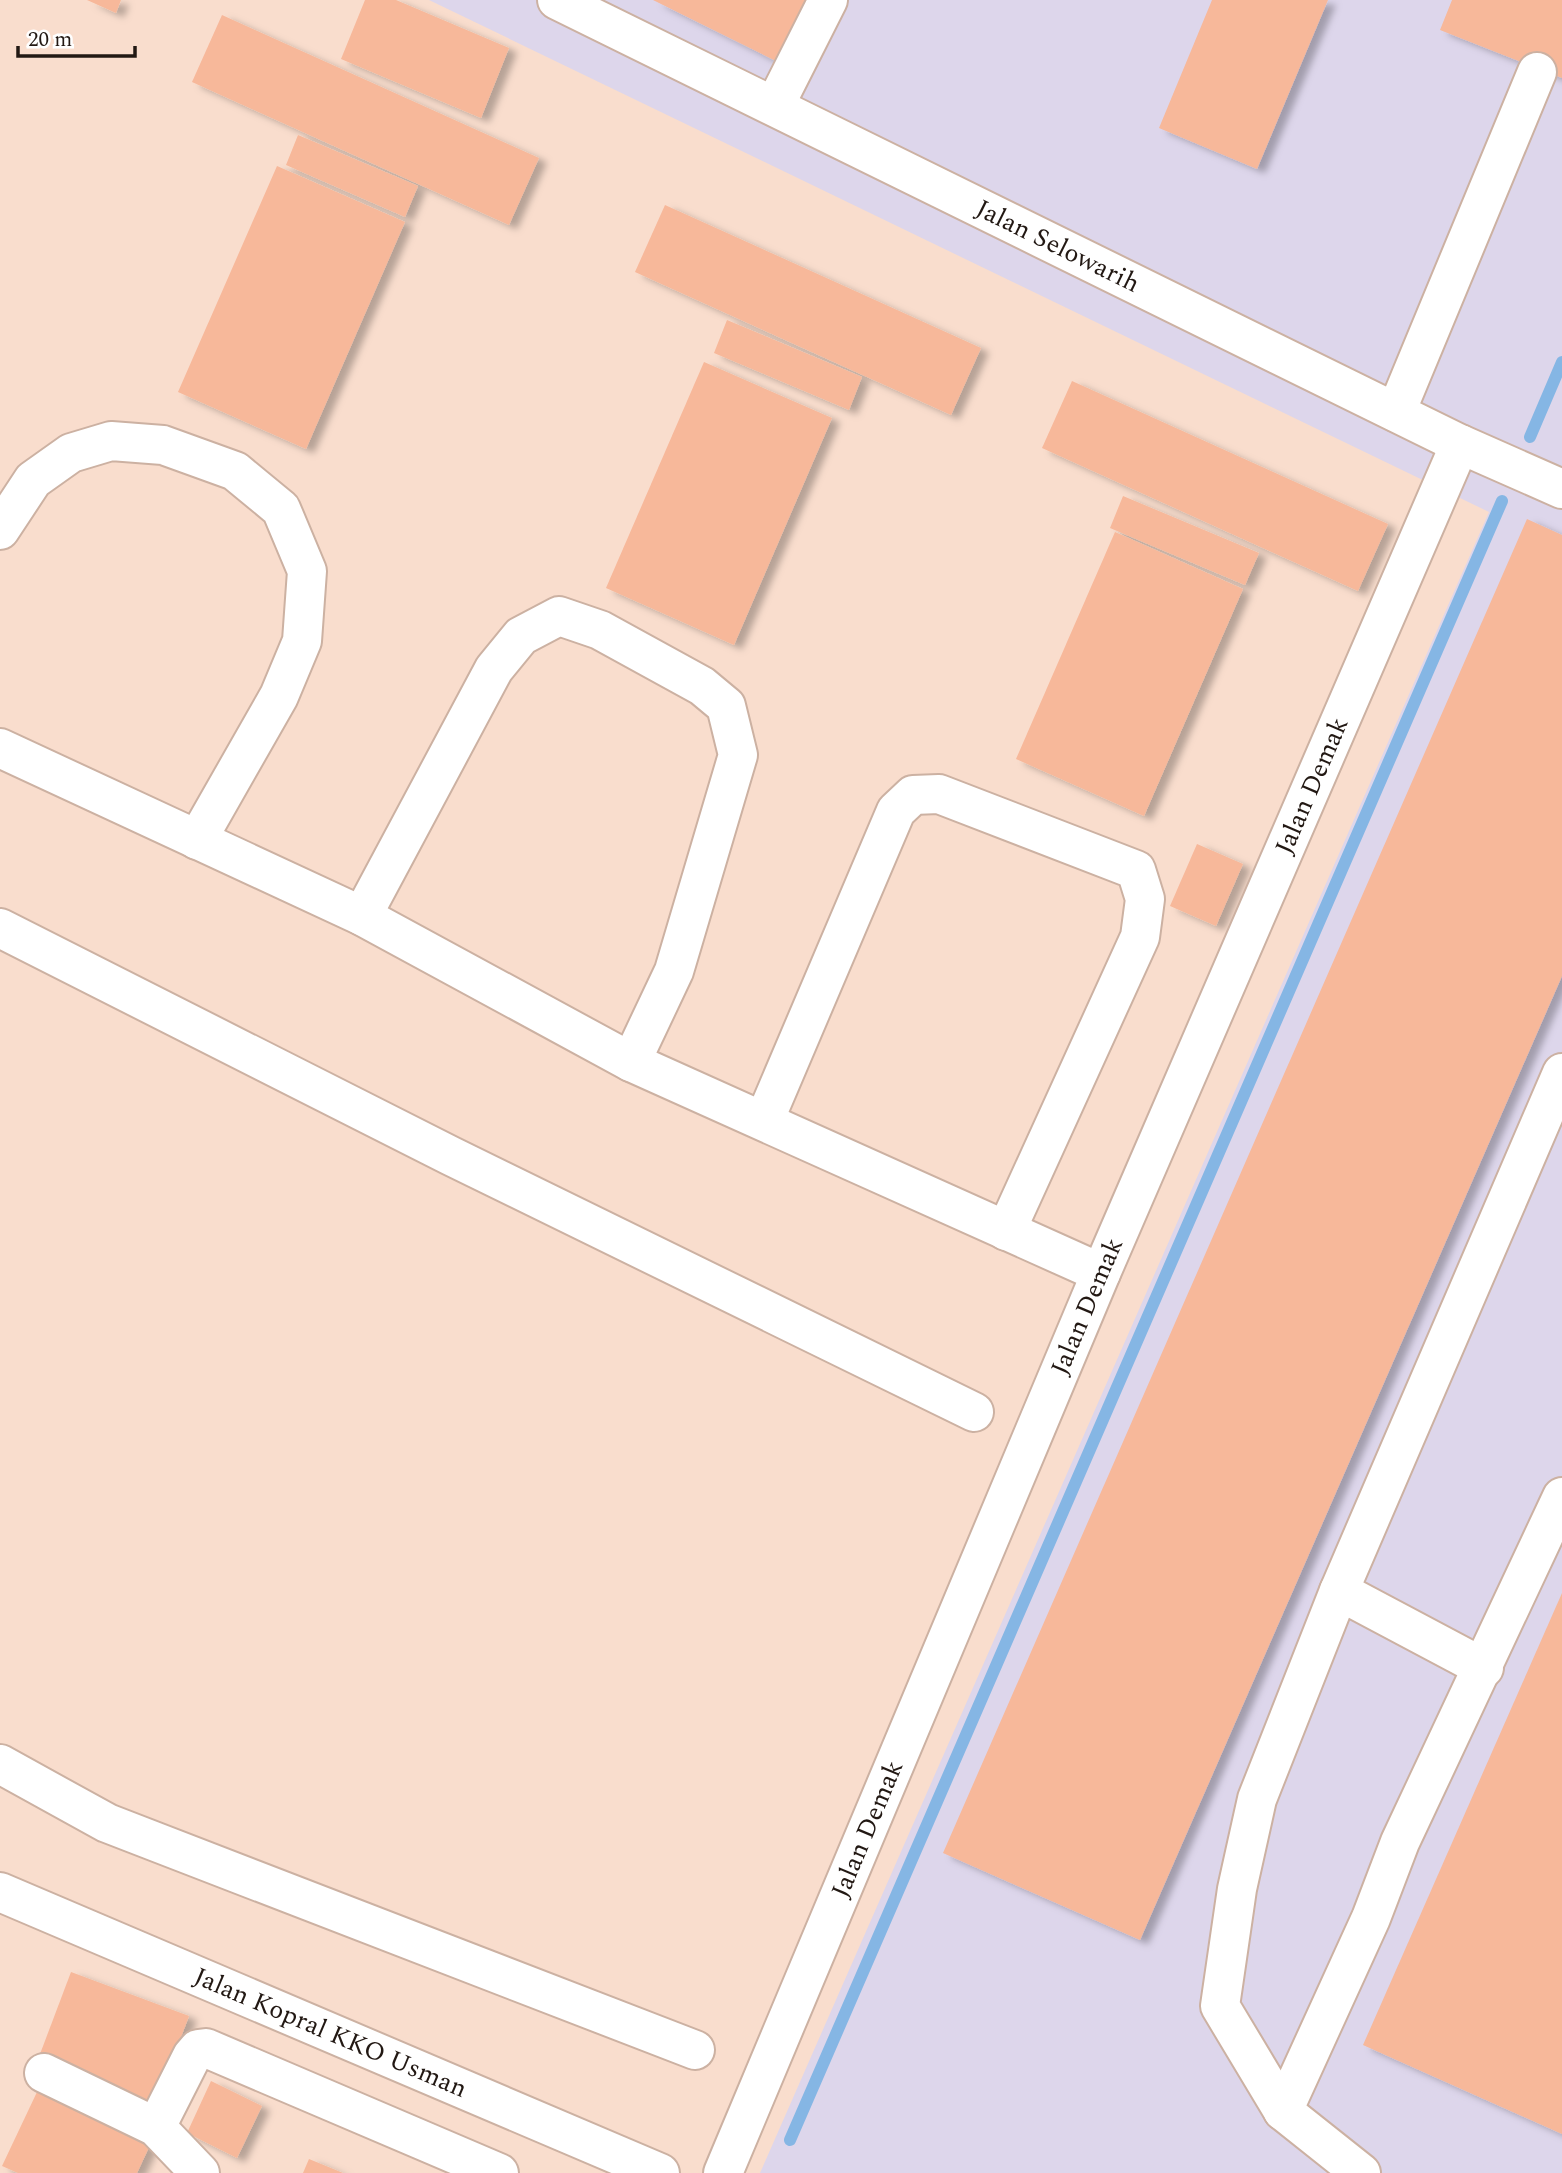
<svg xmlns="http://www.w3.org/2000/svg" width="1562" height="2173" font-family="Spectral,serif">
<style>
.industrial{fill:#ddd6eb}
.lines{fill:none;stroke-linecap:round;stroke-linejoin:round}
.stream{stroke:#85b6e4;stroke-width:12}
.building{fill:#f7b89a;filter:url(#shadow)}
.minor-casing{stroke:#ccb1a2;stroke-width:42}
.major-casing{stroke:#ccb1a2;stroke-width:42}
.minor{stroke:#fff;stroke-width:38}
.major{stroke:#fff;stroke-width:38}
.labels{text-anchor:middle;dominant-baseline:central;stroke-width:7;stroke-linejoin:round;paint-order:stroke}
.street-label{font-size:26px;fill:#221813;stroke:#fff}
</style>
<defs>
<filter id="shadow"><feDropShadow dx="8" dy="4.5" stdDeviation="3.5" flood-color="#0004"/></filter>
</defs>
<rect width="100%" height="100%" fill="#f9ddcd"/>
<path class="industrial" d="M429 0H1562V2173H760L1489 512Z"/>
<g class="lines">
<g class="stream">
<path d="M1530 437 1562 362"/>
<path d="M790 2140 1502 501"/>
</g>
</g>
<g class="building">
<path d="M87 0H121L116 13Z"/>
<path d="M365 0H396L509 48 481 118 341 59Z"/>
<path d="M653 0H823L790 68Z"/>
<path d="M1212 0H1328L1257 169 1159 128Z"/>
<path d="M1452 0H1562V78L1440 30Z"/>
<path d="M222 15 539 158 509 225 192 82Z"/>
<path d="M298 135 418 186 405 217 286 165Z"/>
<path d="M277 166 405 222 306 449 178 392Z"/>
<path d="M665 205 981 348 951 415 635 272Z"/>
<path d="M727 320 862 377 849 410 714 353Z"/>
<path d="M704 362 832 418 734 645 606 588Z"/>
<path d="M1072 381 1388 524 1358 591 1042 448Z"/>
<path d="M1123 496 1259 553 1245 585 1110 528Z"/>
<path d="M1527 519 1562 535V976L1140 1940 943 1853Z"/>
<path d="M1115 532 1243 589 1144 816 1016 759Z"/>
<path d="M1197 844 1243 864 1216 926 1170 906Z"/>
<path d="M1562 1593V2134L1363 2045Z"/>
<path d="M71 1972 189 2016 155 2106 37 2062Z"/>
<path d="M211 2081 262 2106 237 2158 187 2133Z"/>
<path d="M37 2092 150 2145 137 2173H18L2 2166Z"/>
<path d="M309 2159 343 2173H303Z"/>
</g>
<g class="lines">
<g class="minor-casing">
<g id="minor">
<path d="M775 105 828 0"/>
<path d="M1396 412 1537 72"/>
<path d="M0 530 33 480 71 453 111 441 163 445 235 471 281 509 307 571 302 641 279 696 197 840"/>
<path d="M0 748 362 916 631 1062 1101 1273"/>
<path d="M362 916 494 669 521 636 559 616 600 630 702 686 726 706 738 755 674 971 631 1062"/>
<path d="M0 928 451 1156 974 1412"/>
<path d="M764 1121 896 811 913 795 939 794 1136 870 1145 899 1140 937 1006 1231"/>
<path d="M1339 1591 1484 1668"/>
<path d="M0 1764 107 1823 695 2050"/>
<path id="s1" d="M0 1892 660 2173"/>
<path d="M44 2073 156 2127 200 2173"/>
<path d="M1283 2111 1220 2006 1237 1889 1257 1799 1339 1591 1562 1073"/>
<path d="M156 2127 192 2056 198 2049 206 2048 499 2173"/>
<path d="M1361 2173 1283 2111 1371 1918 1400 1842 1562 1497"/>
</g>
</g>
<g class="major-casing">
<g id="major">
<path id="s2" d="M557 0 1460 444 1562 489"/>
<path id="s3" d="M723 2173 1101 1273 1460 444"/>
</g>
</g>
<use href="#minor" class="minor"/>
<use href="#major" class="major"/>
</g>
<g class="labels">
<g class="street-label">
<text stroke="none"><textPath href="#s2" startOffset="558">Jalan Selowarih</textPath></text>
<text stroke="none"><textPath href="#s3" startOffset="1507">Jalan Demak</textPath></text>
<text stroke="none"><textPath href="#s3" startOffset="940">Jalan Demak</textPath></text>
<text stroke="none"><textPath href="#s3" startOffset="373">Jalan Demak</textPath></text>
<text stroke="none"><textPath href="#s1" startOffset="359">Jalan Kopral KKO Usman</textPath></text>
</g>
</g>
<path d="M18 46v10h117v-10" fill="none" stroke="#221813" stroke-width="3.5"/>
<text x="28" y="46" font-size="21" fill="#221813" stroke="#ffffff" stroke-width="5" paint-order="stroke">20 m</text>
</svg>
